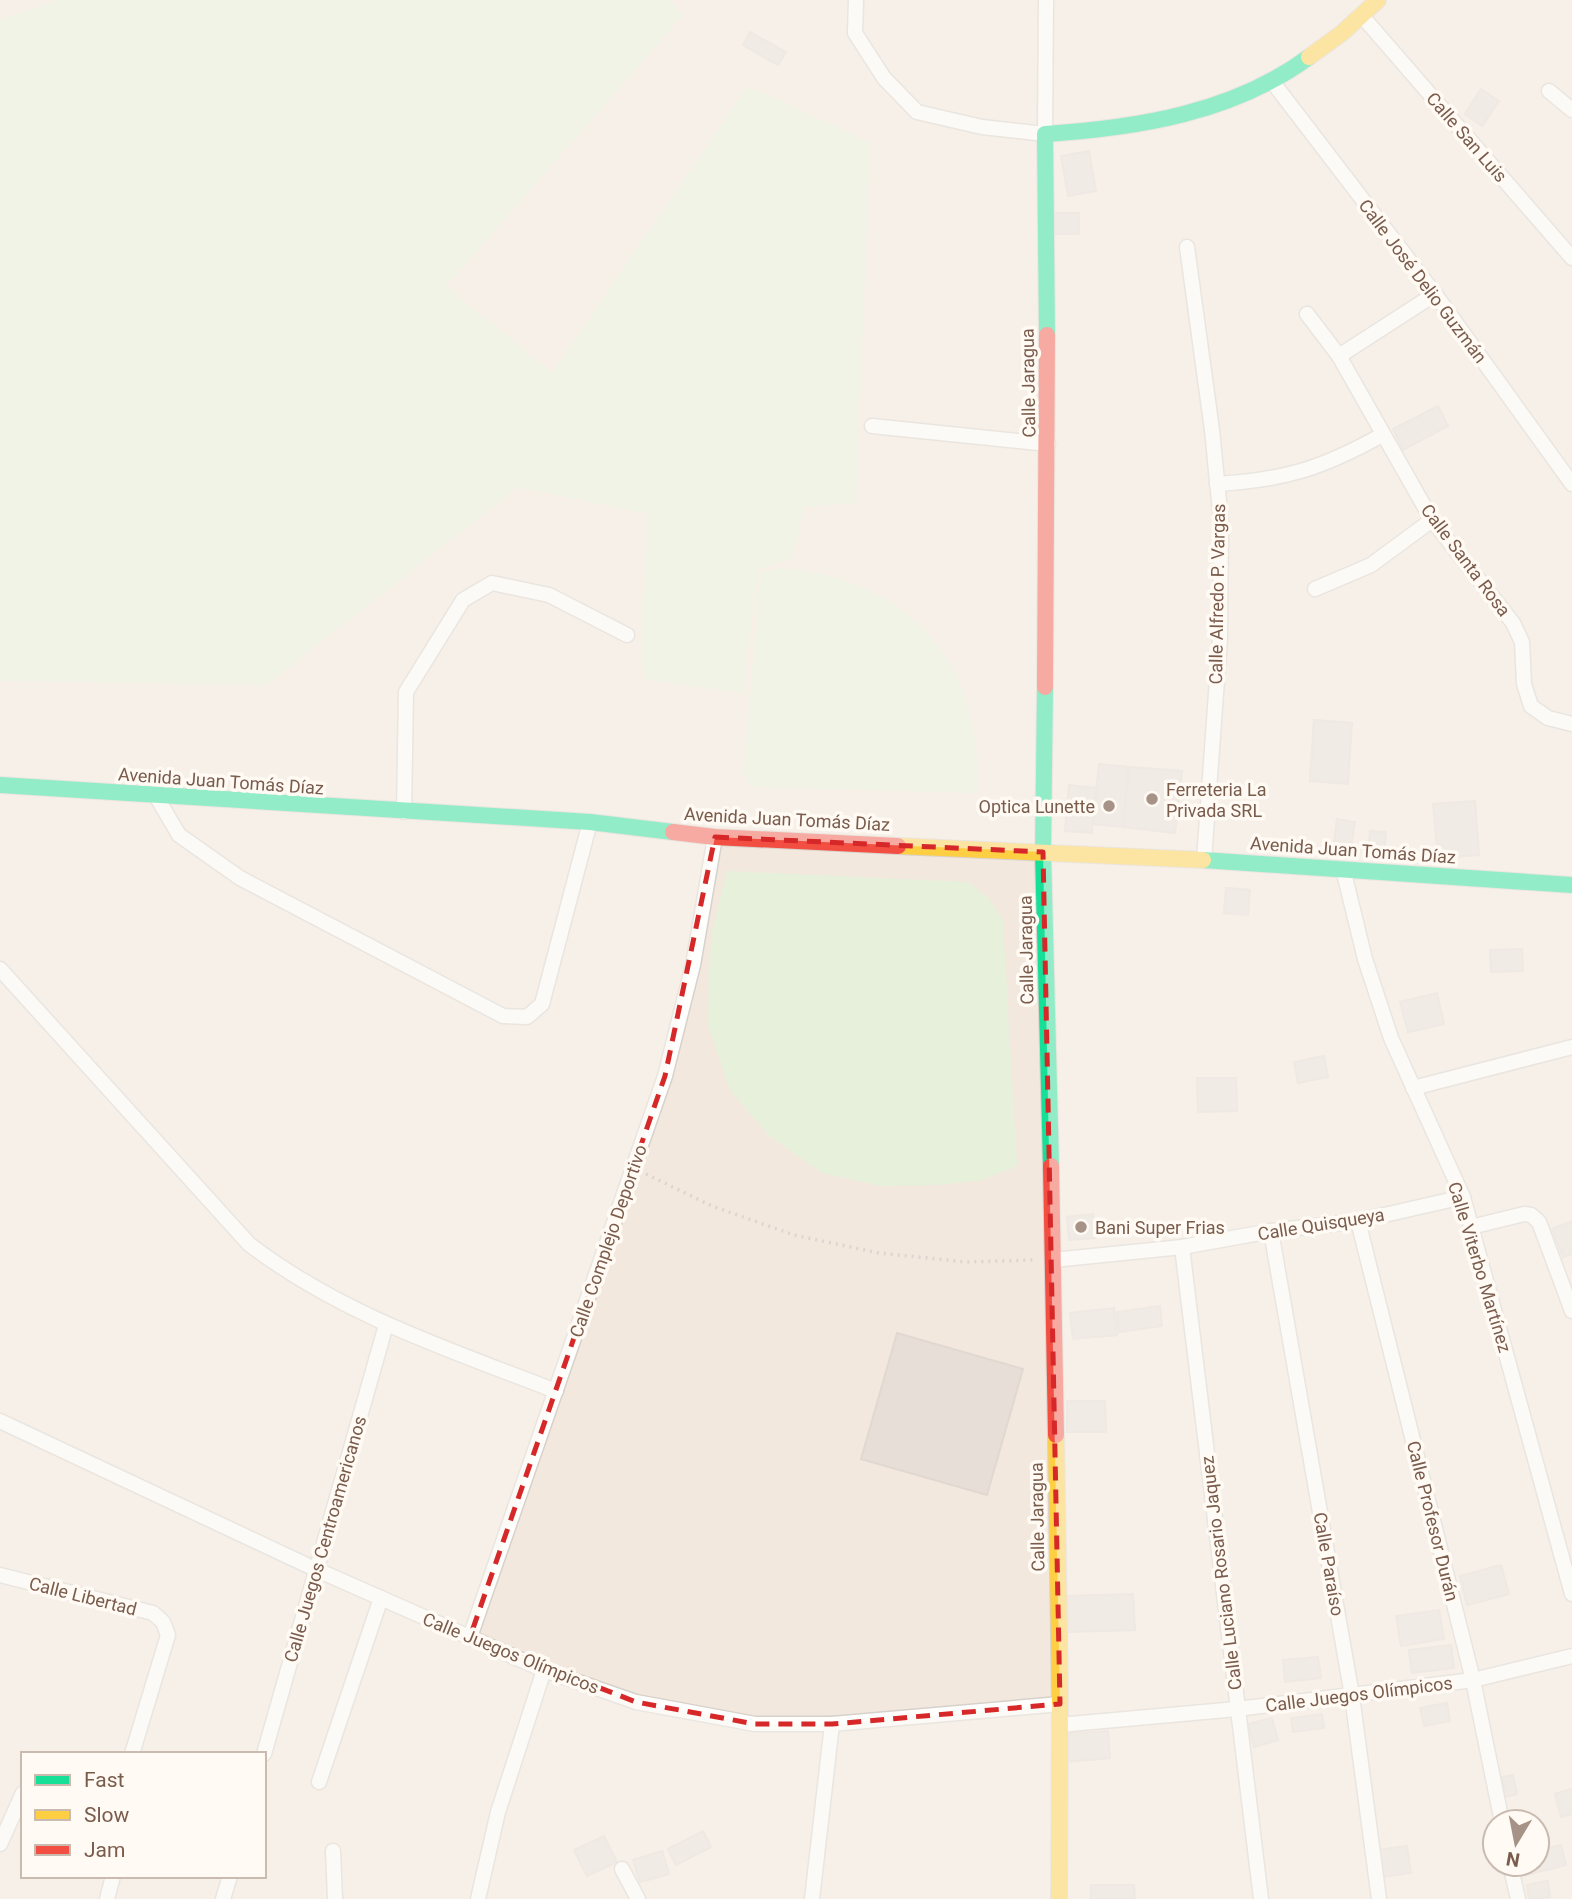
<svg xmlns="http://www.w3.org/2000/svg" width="1572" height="1899" font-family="Roboto,sans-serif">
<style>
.residential{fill:#f2e8de;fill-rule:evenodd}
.green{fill:#e7f0db}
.building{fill:#e6ded7;stroke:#e2d8d2;stroke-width:2}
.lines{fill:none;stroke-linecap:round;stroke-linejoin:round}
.street-casing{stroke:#d7d1cb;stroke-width:17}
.fast-casing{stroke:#d9d2cb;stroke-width:18}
.slow-casing{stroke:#d9d2cb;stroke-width:18}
.jam-casing{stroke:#d9d2cb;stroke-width:18}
.path{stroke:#dcd5d0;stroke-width:3.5;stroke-dasharray:2 5;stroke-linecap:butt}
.street{stroke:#fefefd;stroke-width:14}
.fast{stroke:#16e098;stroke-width:16}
.slow{stroke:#ffcf43;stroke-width:16}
.jam{stroke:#f24e42;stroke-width:16}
.marked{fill:none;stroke:#d62828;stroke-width:5;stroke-dasharray:14 9;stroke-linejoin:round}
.poi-dot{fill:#a69286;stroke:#fffaf3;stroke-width:2.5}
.labels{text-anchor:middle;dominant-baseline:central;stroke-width:7;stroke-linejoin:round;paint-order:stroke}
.street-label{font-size:18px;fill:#7a5c4d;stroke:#fffaf3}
.poi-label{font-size:18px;fill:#7a5c4d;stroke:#fffaf3;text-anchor:start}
</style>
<rect width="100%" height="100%" fill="#f9f5f0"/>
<path class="residential" d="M0 0H1572V1899H0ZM23 1754H264V1876H23ZM1495 1822H1537V1864H1495Z"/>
<g class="green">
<path d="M60 0H670L683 15 446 286 552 373 748 86 870 143 856 503 804 507 793 558 758 569 743 693 643 679 642 608 649 514 518 487 266 685 0 681V20Z"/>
<path d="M784 568C853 575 912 603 950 663 962 681 971 717 975 739 978 757 976 776 977 793L750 787 744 773 760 572Z"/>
<path d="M727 871 969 882 989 899 1003 920 1017 1166 980 1181 937 1185 880 1186 822 1173 769 1136 730 1090 708 1025 709 965 712 931Z"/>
</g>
<g class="building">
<path d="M750 32 786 52 778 65 743 45Z"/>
<path d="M1481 89 1499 101 1482 126 1465 114Z"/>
<path d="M1089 151 1096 191 1068 196 1061 156Z"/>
<path d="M1054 213H1079V234H1055Z"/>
<path d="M1438 406 1448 426 1403 450 1393 429Z"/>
<path d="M1314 720 1352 723 1348 784 1310 781Z"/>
<path d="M1099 764 1129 767 1123 827 1093 824Z"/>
<path d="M1129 767 1182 771 1175 833 1123 827Z"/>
<path d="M1069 785 1096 788 1092 833 1065 831Z"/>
<path d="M1475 801 1479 855 1438 858 1433 804Z"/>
<path d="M1337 819 1355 822 1350 854 1333 851Z"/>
<path d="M1370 831 1386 832 1384 855 1368 853Z"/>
<path d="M1226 888 1250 890 1248 915 1224 913Z"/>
<path d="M1522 949 1523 971 1491 972 1490 950Z"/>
<path d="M1437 993 1444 1024 1408 1032 1400 1002Z"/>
<path d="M1324 1056 1328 1077 1298 1083 1294 1062Z"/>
<path d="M1197 1078H1236L1237 1111 1198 1112Z"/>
<path d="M1093 1214 1095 1238 1069 1240 1067 1217Z"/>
<path d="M1572 1221V1254L1563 1257 1552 1229Z"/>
<path d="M1160 1306 1162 1326 1119 1332 1117 1312Z"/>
<path d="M1114 1308 1117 1335 1073 1339 1070 1313Z"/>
<path d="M897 1333 1023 1369 987 1495 861 1459Z"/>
<path d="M1067 1401H1105L1106 1432H1067Z"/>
<path d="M1501 1565 1509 1594 1467 1605 1460 1576Z"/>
<path d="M1133 1594 1135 1630 1068 1632 1067 1596Z"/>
<path d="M1439 1610 1444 1639 1401 1646 1396 1616Z"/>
<path d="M1451 1645 1454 1668 1412 1673 1409 1650Z"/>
<path d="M1318 1657 1321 1678 1285 1682 1283 1660Z"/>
<path d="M1447 1703 1450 1721 1424 1726 1420 1708Z"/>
<path d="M1322 1714 1324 1728 1293 1732 1291 1718Z"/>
<path d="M1272 1718 1278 1740 1254 1747 1248 1724Z"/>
<path d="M1108 1731 1110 1758 1067 1762 1065 1734Z"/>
<path d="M1513 1775 1517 1794 1505 1797 1502 1777Z"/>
<path d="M1572 1789V1814L1561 1817 1555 1794Z"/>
<path d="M703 1831 711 1847 676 1865 668 1849Z"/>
<path d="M604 1836 617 1862 587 1876 574 1850Z"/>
<path d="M1561 1845 1566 1865 1522 1876 1519 1864H1537V1851Z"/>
<path d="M1407 1846 1411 1873 1382 1877 1378 1850Z"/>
<path d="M662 1851 669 1874 640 1882 633 1860Z"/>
<path d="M1548 1881 1550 1897 1529 1899 1527 1885Z"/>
<path d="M1091 1885H1134L1135 1899H1091Z"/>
</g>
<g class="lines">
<g class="street-casing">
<g id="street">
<path d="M856 0 855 33 884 78 917 112 982 127 1045 134 1046 0"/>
<path d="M1362 16 1572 258"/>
<path d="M1271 80 1435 294 1572 484"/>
<path d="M1549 91 1572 110"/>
<path d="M1187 247 1212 430 1221 522 1220 638 1204 860"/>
<path d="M1307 314 1339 356 1432 520 1513 623 1522 642 1524 684 1531 706 1548 718 1572 724"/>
<path d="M1339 356 1435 294"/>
<path d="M872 426 1048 444"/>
<path d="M1217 484C1285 480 1323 468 1382 435"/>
<path d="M1315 589 1371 565 1432 520"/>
<path d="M156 796 179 835 240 878 503 1016 527 1017 542 1004 590 822"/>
<path d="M404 812 406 692 463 600 492 583 549 595 627 635"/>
<path d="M1343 869 1365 959 1391 1038 1463 1197 1572 1594"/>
<path d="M0 969 249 1244C340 1314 450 1350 556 1391"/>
<path d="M1413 1088 1572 1047"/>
<path d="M1358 1221 1473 1680 1502 1822"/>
<path d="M1471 1227 1524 1214 1531 1215 1539 1222 1572 1311"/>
<path d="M1271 1231 1352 1696 1379 1899"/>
<path d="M1182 1247 1261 1899"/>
<path d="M1053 1260 1182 1247 1271 1231 1358 1221 1463 1197"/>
<path d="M0 1421 315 1569 544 1670 636 1702 755 1724H832L1060 1704"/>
<path d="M0 1575 153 1613 163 1622 168 1635 132 1754"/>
<path d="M470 1637 665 1076 693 965 715 837"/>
<path d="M1059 1725 1237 1709 1473 1680 1572 1656"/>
<path d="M264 1754 386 1325"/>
<path d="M319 1782 381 1598"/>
<path d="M0 1844 23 1793"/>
<path d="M333 1851 335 1899"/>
<path d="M1510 1864 1518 1899"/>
<path d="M622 1869 638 1899"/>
<path d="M107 1899 113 1876"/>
<path d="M223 1899 230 1876"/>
<path d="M478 1899 498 1812 544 1670"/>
<path d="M812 1899 832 1724"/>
</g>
</g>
<g class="fast-casing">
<g id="fast">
<path d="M1047 335 1045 134C1137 128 1233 113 1309 57"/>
<path d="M1045 687 1043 852 1051 1166"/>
<path d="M0 785 590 822 673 832"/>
<path d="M1203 860 1572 885"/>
</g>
</g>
<g class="slow-casing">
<g id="slow">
<path d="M1309 57 1342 33 1378 0"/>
<path d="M898 846 1203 860"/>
<path d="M1056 1435 1060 1704 1059 1899"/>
</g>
</g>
<g class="jam-casing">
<g id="jam">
<path d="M1045 687 1047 335"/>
<path d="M673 832 715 837 898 846"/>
<path d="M1051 1166 1056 1435"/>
</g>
</g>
<path class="path" d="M646 1174 712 1206 794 1235 879 1253 966 1262 1033 1260"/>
<use href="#street" class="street"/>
<use href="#fast" class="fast"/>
<use href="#slow" class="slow"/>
<use href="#jam" class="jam"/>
</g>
<path d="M0 0H1572V1899H0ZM715 837 1043 852 1060 1704 832 1724H755L636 1702 470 1637 665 1076Z" fill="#f9f5f0" fill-opacity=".55" fill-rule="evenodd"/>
<path class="marked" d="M715 837 1043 852 1060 1704 832 1724H755L636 1702 470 1637 665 1076Z"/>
<g class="poi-dot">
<circle cx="1152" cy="799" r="7"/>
<circle cx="1109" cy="806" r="7"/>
<circle cx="1081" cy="1227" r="7"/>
</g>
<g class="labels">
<g class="street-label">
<text transform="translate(1467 137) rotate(49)">Calle San Luis</text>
<text transform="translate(1423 281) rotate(53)">Calle José Delio Guzmán</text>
<text transform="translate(1028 383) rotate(-91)">Calle Jaragua</text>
<text transform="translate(1466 560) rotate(53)">Calle Santa Rosa</text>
<text transform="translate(1217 594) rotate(-89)">Calle Alfredo P. Vargas</text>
<text transform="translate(221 781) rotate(4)">Avenida Juan Tomás Díaz</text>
<text transform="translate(787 819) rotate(3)">Avenida Juan Tomás Díaz</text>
<text transform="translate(1353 850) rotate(4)">Avenida Juan Tomás Díaz</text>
<text transform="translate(1026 950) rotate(-91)">Calle Jaragua</text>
<text transform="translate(1321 1224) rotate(-9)">Calle Quisqueya</text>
<text transform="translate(608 1241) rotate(-71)">Calle Complejo Deportivo</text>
<text transform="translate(1480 1267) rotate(73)">Calle Viterbo Martínez</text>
<text transform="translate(1037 1517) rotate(-91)">Calle Jaragua</text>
<text transform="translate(1433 1521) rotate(76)">Calle Profesor Durán</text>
<text transform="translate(325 1539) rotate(-74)">Calle Juegos Centroamericanos</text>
<text transform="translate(1329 1564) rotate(80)">Calle Paraíso</text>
<text transform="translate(1221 1573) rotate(-97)">Calle Luciano Rosario Jaquez</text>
<text transform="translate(83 1596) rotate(14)">Calle Libertad</text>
<text transform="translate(511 1653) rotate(22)">Calle Juegos Olímpicos</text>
<text transform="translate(1359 1694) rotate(-7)">Calle Juegos Olímpicos</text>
</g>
<g class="poi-label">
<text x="1166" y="789">Ferreteria La<tspan x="1166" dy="21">Privada SRL</tspan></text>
<text x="1095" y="806" text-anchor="end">Optica Lunette</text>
<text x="1095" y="1227">Bani Super Frias</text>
</g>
</g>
<rect x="21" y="1752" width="245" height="126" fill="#fffaf3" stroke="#cabbb1" stroke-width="2"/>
<rect x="35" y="1775" width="35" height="10" fill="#16e098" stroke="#cabbb1" stroke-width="2"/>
<text x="84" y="1787" font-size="21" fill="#7a5c4d">Fast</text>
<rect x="35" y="1810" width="35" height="10" fill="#ffcf43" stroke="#cabbb1" stroke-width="2"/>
<text x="84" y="1822" font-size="21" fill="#7a5c4d">Slow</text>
<rect x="35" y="1845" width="35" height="10" fill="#f24e42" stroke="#cabbb1" stroke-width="2"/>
<text x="84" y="1857" font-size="21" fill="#7a5c4d">Jam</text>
<g transform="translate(1516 1843) rotate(190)"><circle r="33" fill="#fffaf3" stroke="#cabbb1" stroke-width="2"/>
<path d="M0-5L12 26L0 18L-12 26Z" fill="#a69286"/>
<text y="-10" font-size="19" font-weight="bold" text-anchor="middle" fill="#7a5c4d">N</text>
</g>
</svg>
